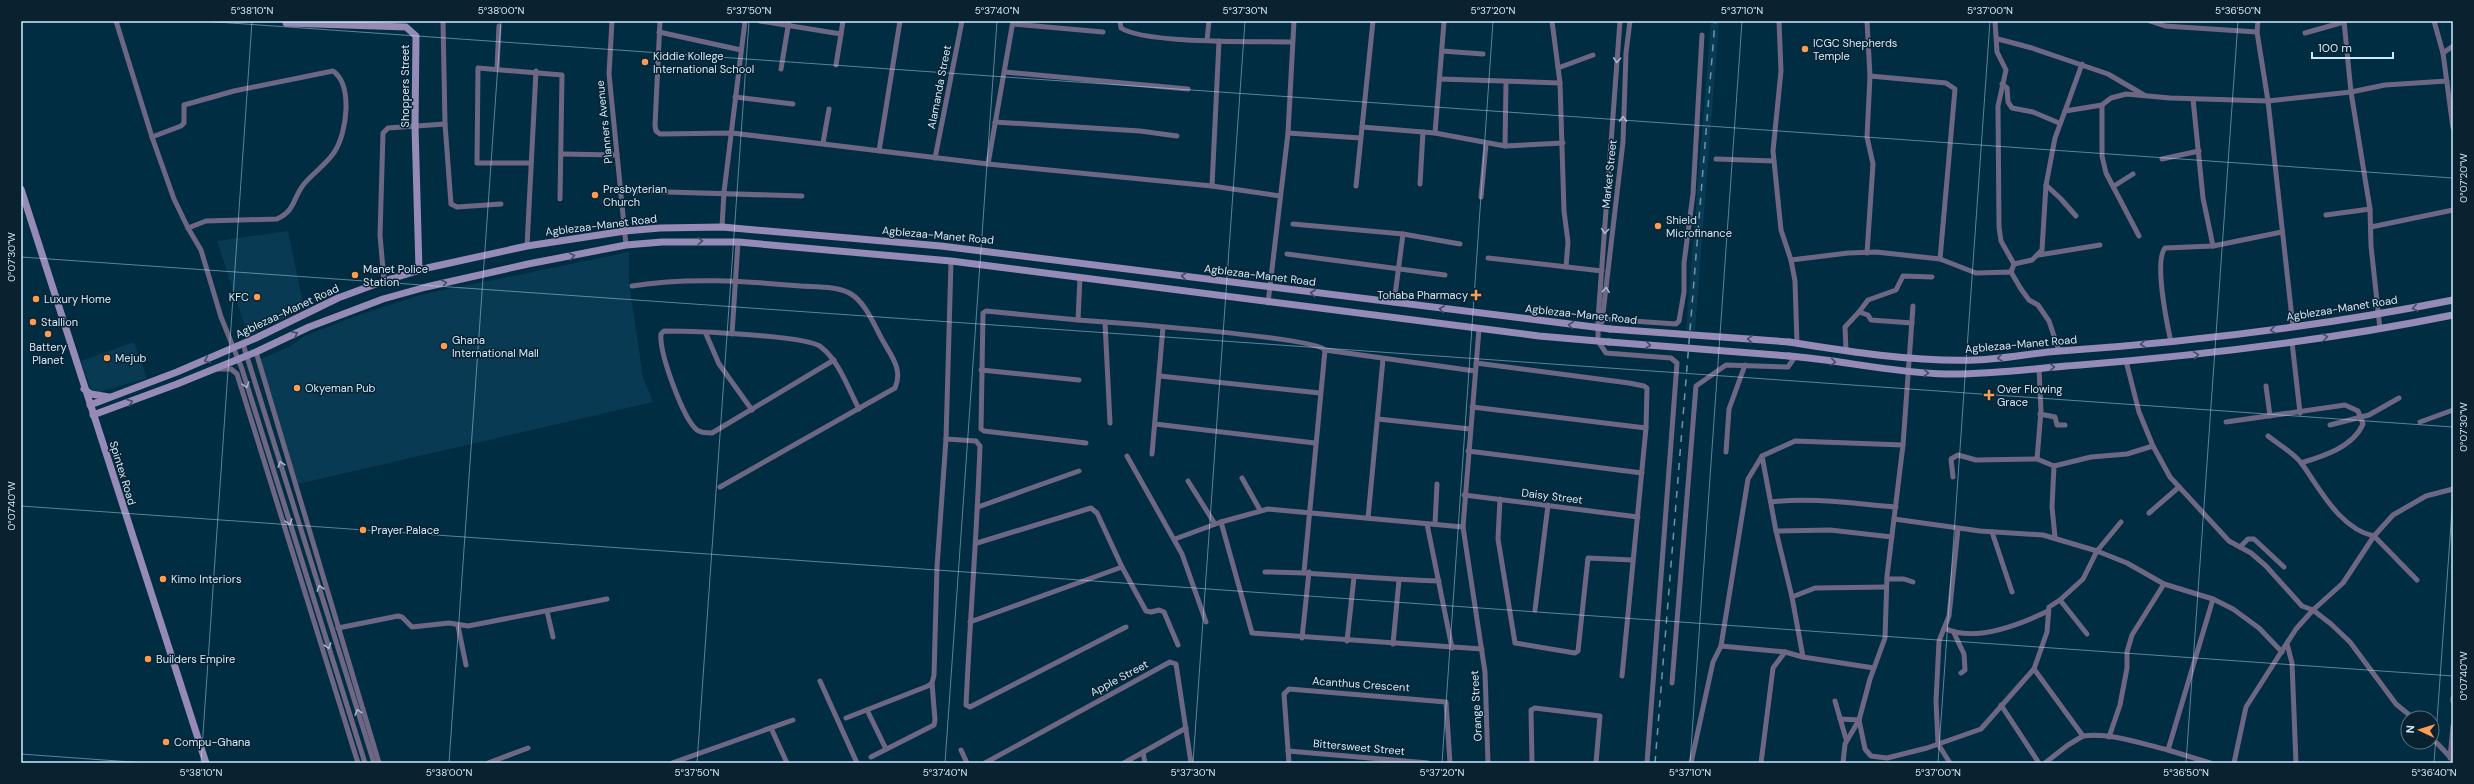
<svg xmlns="http://www.w3.org/2000/svg" width="2474" height="784" font-family="'DM Sans',sans-serif">
<style>
.built{fill:#083b53}
.lines{fill:none;stroke-linecap:round;stroke-linejoin:round}
.street{stroke:#6e6784;stroke-width:5}
.secondary{stroke:#968ab7;stroke-width:7}
.rail{stroke:#7094a8;stroke-width:1.5;stroke-dasharray:7 7;stroke-linecap:butt}
.secondary-bridge{stroke:#968ab7;stroke-width:7}
.oneway{stroke:#a8b6cd}
.oneway2{stroke:#424c66}
.ticks{fill:none;stroke:#ceebfe;stroke-width:1;stroke-opacity:0.45}
.poi-dot{fill:#fc9d53;stroke:#0a2230;stroke-width:1.5}
.labels{text-anchor:middle;dominant-baseline:central;stroke-width:3;stroke-linejoin:round;paint-order:stroke}
.poi-label{font-size:11px;fill:#ceebfe;stroke:#0a2230;text-anchor:start}
.street-label{font-size:11px;fill:#ceebfe;stroke:#0a2230}
.neatline{fill:none;stroke:#ceebfe;stroke-width:1.5}
.ticks-label{font-size:10px;text-anchor:middle;fill:#ceebfe}
</style>
<rect width="100%" height="100%" fill="#012d43"/>
<g class="built">
<path d="M1711 21H1719L1695 330 1686 331Z"/>
<path d="M288 231 304 308 248 336 217 241Z"/>
<path d="M629 252V283L643 377 653 402 298 484 260 359 289 347 305 336 350 318 420 295Z"/>
<path d="M134 342 147 378 99 392 91 389 81 361Z"/>
</g>
<g class="lines">
<g class="street">
<path d="M116 21 152 137 174 199 188 228 201 250 221 317 242 369 365 763"/>
<path d="M443 21 445 124 451 204 457 207 501 204"/>
<path d="M612 21 609 74 626 245"/>
<path d="M660 21 655 125 656 131 660 134 732 133 988 164 1212 186 1280 196"/>
<path d="M760 21 841 34 843 21"/>
<path d="M1120 21 1121 28C1145 44 1258 41 1292 42"/>
<path d="M1552 21 1560 83 1564 211 1568 242 1566 267"/>
<path d="M1620 21 1598 319V341L1606 353 1671 358 1677 363 1647 763"/>
<path d="M1779 21 1781 71 1773 151 1781 230 1791 260 1795 281 1797 344"/>
<path d="M1995 21 1997 52 2006 70 1998 106 1999 227 2001 241 2014 264 2011 272"/>
<path d="M2150 21 2165 26 2257 32"/>
<path d="M2258 21 2257 32 2268 101 2293 327"/>
<path d="M2344 21 2351 92 2370 209 2371 246 2380 329"/>
<path d="M2434 21 2443 53 2453 128"/>
<path d="M1013 24 1103 32"/>
<path d="M659 32 741 50"/>
<path d="M2305 33 2344 22"/>
<path d="M1998 39 2032 48 2108 74 2144 95"/>
<path d="M1207 40 1209 21"/>
<path d="M1442 51 1483 54"/>
<path d="M2443 53 2453 46"/>
<path d="M836 65 841 34"/>
<path d="M497 68 499 26"/>
<path d="M1558 68 1593 55"/>
<path d="M781 69 789 21"/>
<path d="M1005 72 1188 89"/>
<path d="M1870 76 1946 83 1955 89 1940 259"/>
<path d="M1440 79 1560 83"/>
<path d="M2002 84 2007 88 2008 102 2012 108 2033 112 2059 123"/>
<path d="M735 97 793 104"/>
<path d="M2193 99 2203 198 2213 246"/>
<path d="M2102 105V156L2106 173 2139 236"/>
<path d="M2065 111 2082 64"/>
<path d="M995 122 1140 131 1177 136"/>
<path d="M1362 127 1435 133 1505 146 1563 143"/>
<path d="M1288 133 1360 138"/>
<path d="M1435 133 1444 22"/>
<path d="M152 137 181 126 184 123V105L234 91 333 71C353 85 347 132 335 151 328 163 313 173 304 184 292 199 296 210 277 219L206 221 188 228"/>
<path d="M823 143 829 109"/>
<path d="M1505 146 1506 82"/>
<path d="M879 151 900 21"/>
<path d="M562 154 617 155"/>
<path d="M935 158 962 21"/>
<path d="M1716 159 1774 161"/>
<path d="M2162 159 2199 151"/>
<path d="M530 163H477L478 68 562 75 560 199"/>
<path d="M988 164 1013 21"/>
<path d="M1420 184 1423 132"/>
<path d="M2046 185 2061 199 2076 216"/>
<path d="M1212 186 1219 41"/>
<path d="M1356 186 1373 21"/>
<path d="M2114 186 2133 174"/>
<path d="M633 191 802 196"/>
<path d="M1481 197 1486 144"/>
<path d="M2326 215 2370 209"/>
<path d="M1293 224 1403 234 1460 244"/>
<path d="M722 227 724 192 745 21"/>
<path d="M2371 227 2453 210"/>
<path d="M527 246 536 71"/>
<path d="M1867 253 1873 164 1867 137 1870 76 1867 21"/>
<path d="M1287 254 1445 275"/>
<path d="M2039 255 2100 245"/>
<path d="M1488 258 1602 271"/>
<path d="M1791 260 1848 253 1876 252 1940 259 1976 273 2011 272 2021 289 2029 300 2038 305 2049 321 2059 351"/>
<path d="M2014 264 2032 260 2042 250 2046 185 2055 138 2065 111 2102 105 2111 98 2126 94 2170 98 2268 101 2351 92 2385 85 2447 81"/>
<path d="M1080 277 1078 320 986 311 983 313 981 429 984 431 1086 443"/>
<path d="M384 281 380 235 383 133 388 128 445 124"/>
<path d="M632 286C688 277 745 281 801 286 816 287 838 286 851 294 866 303 875 327 883 341 892 357 903 370 895 388L720 487"/>
<path d="M1268 303 1288 133 1294 21"/>
<path d="M1394 303 1403 234"/>
<path d="M1859 312 1868 300 1896 290 1903 276 1932 277"/>
<path d="M1604 319 1676 324 1679 321 1684 292V263L1693 194 1702 35"/>
<path d="M1078 320C1108 322 1315 337 1325 350L1475 371"/>
<path d="M1105 322 1110 423"/>
<path d="M1602 322 1623 142 1626 53 1630 21"/>
<path d="M1479 329 1463 527 1485 672 1488 763"/>
<path d="M706 334 719 364 752 410"/>
<path d="M732 334 738 242"/>
<path d="M2171 342C2167 324 2154 261 2165 248L2213 246 2282 232"/>
<path d="M2292 342 2300 413"/>
<path d="M243 344 374 763"/>
<path d="M1846 350 1845 327 1859 312 1868 315 1871 320 1912 323"/>
<path d="M256 352 379 763"/>
<path d="M834 360 712 433C707 433 701 433 697 430 683 419 659 352 661 334L664 331C688 331 807 335 821 347 839 361 848 388 859 409"/>
<path d="M2126 361 2139 412 2153 446 2170 477 2229 541 2251 553 2266 566 2302 606 2313 610 2331 624 2350 642 2396 704 2413 718"/>
<path d="M1476 363 1629 383 1644 386 1647 388 1646 428 1622 676"/>
<path d="M2039 368 2041 411 2037 459 2054 466 2052 507 2055 537"/>
<path d="M217 369H231L237 374 358 763"/>
<path d="M981 370 1079 380"/>
<path d="M1160 376 1320 393"/>
<path d="M2266 386 2270 416"/>
<path d="M1472 407 1646 428"/>
<path d="M2040 414 2055 417 2057 425H2065"/>
<path d="M1378 419 1470 429"/>
<path d="M2226 422 2345 405 2358 411 2363 424C2353 447 2324 456 2301 463"/>
<path d="M2420 422 2453 410"/>
<path d="M1155 424 1315 443"/>
<path d="M2330 425 2369 415 2399 398"/>
<path d="M2268 436C2278 444 2294 453 2302 464 2320 489 2340 529 2374 536L2417 580"/>
<path d="M946 439 976 441 980 446C977 533 970 619 966 705L970 707 1126 627"/>
<path d="M1468 451 1642 473"/>
<path d="M1726 452 1729 409 1745 365"/>
<path d="M1152 454 1163 327"/>
<path d="M1127 456 1182 554 1206 622"/>
<path d="M1762 456 1776 531 1792 597"/>
<path d="M2054 466 2091 457 2127 454 2153 446"/>
<path d="M1953 477 1951 459 1958 455 1976 460 2037 459"/>
<path d="M1242 478 1260 510"/>
<path d="M1188 481 1215 524"/>
<path d="M1464 495 1638 517"/>
<path d="M1500 499 1498 539 1515 643 1575 653 1578 651 1588 558 1633 560"/>
<path d="M1771 502C1812 497 1855 504 1896 507"/>
<path d="M978 507 1079 471"/>
<path d="M2149 513 2179 487"/>
<path d="M1368 518 1383 359"/>
<path d="M1894 519 1980 531 2043 535 2097 551 2127 563 2164 584 2213 599 2233 609 2259 628 2282 652"/>
<path d="M1221 522 1252 633 1482 649"/>
<path d="M2121 522 2097 551 2083 579 2060 600 2049 607 2047 632 2034 669 2083 736C2110 732 2142 744 2168 750L2213 599"/>
<path d="M1427 524 1452 648"/>
<path d="M1435 524 1437 484"/>
<path d="M1776 531 1830 530 1892 537"/>
<path d="M1992 532 2012 592"/>
<path d="M1175 539 1221 522 1268 509 1463 527"/>
<path d="M977 543 1091 508 1097 513 1122 567"/>
<path d="M2240 547 2248 539H2254L2284 567"/>
<path d="M1265 572C1323 572 1381 580 1439 581"/>
<path d="M1304 572 1325 350"/>
<path d="M1887 579H1904L1913 582"/>
<path d="M2060 600 2087 634"/>
<path d="M1535 610 1548 505"/>
<path d="M547 611 553 637"/>
<path d="M970 622 1122 567 1146 611 1151 612 1159 610 1164 612 1178 645"/>
<path d="M458 626 466 665"/>
<path d="M338 628 398 616 402 617 412 627 449 623 468 626 607 599"/>
<path d="M1944 628C1974 643 2019 625 2048 611"/>
<path d="M1954 633 1964 654 1965 670 1961 673"/>
<path d="M1302 638 1309 572"/>
<path d="M1347 641 1354 577"/>
<path d="M1393 644 1399 580"/>
<path d="M2287 644 2292 663 2296 763"/>
<path d="M1721 646 1748 479 1762 456 1795 441 1903 445"/>
<path d="M1803 657 1874 668"/>
<path d="M820 681 857 763"/>
<path d="M1672 683 1696 386 1726 365 1788 367 1795 357"/>
<path d="M2453 698V701"/>
<path d="M1835 701 1846 739"/>
<path d="M2001 705 2039 763"/>
<path d="M867 710 886 749"/>
<path d="M846 718 928 686 932 683 934 675 937 567 946 439 951 261"/>
<path d="M1840 719 1859 720 1865 749 1871 756 1887 758 1927 748 1981 729 2034 669"/>
<path d="M771 728 787 763"/>
<path d="M2109 737 2120 705 2127 668V652L2132 635 2164 584"/>
<path d="M2432 738 2453 760"/>
<path d="M961 750 967 763"/>
<path d="M2168 750 2210 763"/>
<path d="M1288 751 1428 763"/>
<path d="M1143 752 1145 763"/>
<path d="M871 757 934 725 935 720 932 683"/>
<path d="M2450 758 2453 726"/>
<path d="M488 763 528 748"/>
<path d="M672 763 793 720"/>
<path d="M985 763 1170 662 1176 664 1191 763"/>
<path d="M1124 763 1186 728"/>
<path d="M1289 763 1284 694 1289 689 1446 702 1450 763"/>
<path d="M1532 763 1531 710 1535 708 1600 716 1596 763"/>
<path d="M1691 763 1713 662 1721 646 1785 652 1803 657 1792 597 1815 588 1886 587"/>
<path d="M1761 763 1773 668 1785 652"/>
<path d="M1843 763 1845 744 1859 720 1870 679 1885 638 1887 576 1903 445 1913 306"/>
<path d="M1950 763 1938 744 1936 701 1939 641 1949 616 1958 529"/>
<path d="M2045 763 2068 745 2083 736"/>
<path d="M2234 763 2246 707 2296 629 2313 610 2343 583 2374 536 2393 515 2426 496 2453 489"/>
</g>
<g class="secondary">
<path d="M286 23 406 27 416 36 415 126 419 270"/>
<path d="M21 189 206 763"/>
<path d="M1789 342C1851 352 1914 362 1976 360 2004 359 2032 353 2060 351 2192 342 2323 326 2453 300"/>
<path d="M1789 356C1841 360 1893 373 1946 374 1991 375 2035 368 2080 365 2205 355 2330 340 2453 315"/>
<path d="M84 389 91 394 109 397"/>
<path d="M90 405 177 372 256 338 338 298 384 281 427 268 527 246 625 231 660 228 722 227 941 246 1610 329"/>
<path d="M93 415 177 384 256 352 309 327 383 299 426 287 528 264 626 245 662 242H738L951 261 1539 336 1609 342"/>
</g>
<path class="rail" d="M1655 763 1715 21"/>
<g class="secondary-bridge">
<path d="M1610 329 1789 342"/>
<path d="M1609 342 1789 356"/>
</g>
</g>
<defs><path id="oneway-chevron" d="M-2-3.5L2.5 0L-2 3.5" fill="none" stroke-width="1.6" stroke-linecap="round" stroke-linejoin="round"/></defs>
<g class="oneway">
<use href="#oneway-chevron" transform="translate(1617 60) rotate(94)"/>
<use href="#oneway-chevron" transform="translate(1623 119) rotate(-89)"/>
<use href="#oneway-chevron" transform="translate(1605 231) rotate(95)"/>
<use href="#oneway-chevron" transform="translate(1606 290) rotate(-84)"/>
<use href="#oneway-chevron" transform="translate(246 385) rotate(73)"/>
<use href="#oneway-chevron" transform="translate(281 464) rotate(-108)"/>
<use href="#oneway-chevron" transform="translate(289 522) rotate(73)"/>
<use href="#oneway-chevron" transform="translate(320 588) rotate(-107)"/>
<use href="#oneway-chevron" transform="translate(328 646) rotate(73)"/>
<use href="#oneway-chevron" transform="translate(358 712) rotate(-107)"/>
</g>
<g class="oneway2">
<use href="#oneway-chevron" transform="translate(700 241) rotate(-1)"/>
<use href="#oneway-chevron" transform="translate(572 256) rotate(-11)"/>
<use href="#oneway-chevron" transform="translate(1184 276) rotate(-172)"/>
<use href="#oneway-chevron" transform="translate(444 283) rotate(-12)"/>
<use href="#oneway-chevron" transform="translate(1313 293) rotate(-173)"/>
<use href="#oneway-chevron" transform="translate(2415 308) rotate(169)"/>
<use href="#oneway-chevron" transform="translate(1442 309) rotate(-173)"/>
<use href="#oneway-chevron" transform="translate(1571 325) rotate(-173)"/>
<use href="#oneway-chevron" transform="translate(2273 330) rotate(172)"/>
<use href="#oneway-chevron" transform="translate(295 334) rotate(-26)"/>
<use href="#oneway-chevron" transform="translate(2325 337) rotate(-8)"/>
<use href="#oneway-chevron" transform="translate(1750 339) rotate(-176)"/>
<use href="#oneway-chevron" transform="translate(2143 344) rotate(175)"/>
<use href="#oneway-chevron" transform="translate(1648 345) rotate(5)"/>
<use href="#oneway-chevron" transform="translate(2196 355) rotate(-8)"/>
<use href="#oneway-chevron" transform="translate(2000 358) rotate(171)"/>
<use href="#oneway-chevron" transform="translate(207 360) rotate(157)"/>
<use href="#oneway-chevron" transform="translate(1833 362) rotate(9)"/>
<use href="#oneway-chevron" transform="translate(2052 367) rotate(-4)"/>
<use href="#oneway-chevron" transform="translate(1926 373) rotate(3)"/>
<use href="#oneway-chevron" transform="translate(130 402) rotate(-20)"/>
</g>
<path class="ticks" d="M202 21 2453 178M21 257 2453 427M21 506 2453 676M21 754 145 763M201 763 252 21M449 763 501 21M697 763 749 21M945 763 997 21M1193 763 1245 21M1442 763 1493 21M1690 763 1742 21M1938 763 1990 21M2186 763 2238 21M2434 763 2453 496"/>
<g class="poi-dot">
<circle cx="1805" cy="49" r="4"/>
<circle cx="645" cy="62" r="4"/>
<circle cx="595" cy="195" r="4"/>
<circle cx="1658" cy="226" r="4"/>
<circle cx="355" cy="275" r="4"/>
<path d="M1474 289h4v4h4v4h-4v4h-4v-4h-4v-4h4z"/>
<circle cx="257" cy="297" r="4"/>
<circle cx="36" cy="299" r="4"/>
<circle cx="33" cy="322" r="4"/>
<circle cx="48" cy="334" r="4"/>
<circle cx="444" cy="346" r="4"/>
<circle cx="107" cy="358" r="4"/>
<circle cx="297" cy="388" r="4"/>
<path d="M1987 389h4v4h4v4h-4v4h-4v-4h-4v-4h4z"/>
<circle cx="363" cy="530" r="4"/>
<circle cx="163" cy="579" r="4"/>
<circle cx="148" cy="659" r="4"/>
<circle cx="166" cy="742" r="4"/>
</g>
<g class="labels">
<g class="poi-label">
<text x="1813" y="43">ICGC Shepherds<tspan x="1813" dy="13">Temple</tspan></text>
<text x="653" y="56">Kiddie Kollege<tspan x="653" dy="13">International School</tspan></text>
<text x="603" y="189">Presbyterian<tspan x="603" dy="13">Church</tspan></text>
<text x="1666" y="220">Shield<tspan x="1666" dy="13">Microfinance</tspan></text>
<text x="363" y="269">Manet Police<tspan x="363" dy="13">Station</tspan></text>
<text x="1468" y="295" text-anchor="end">Tohaba Pharmacy</text>
<text x="249" y="297" text-anchor="end">KFC</text>
<text x="44" y="299">Luxury Home</text>
<text x="41" y="322">Stallion</text>
<text x="452" y="340">Ghana<tspan x="452" dy="13">International Mall</tspan></text>
<text x="48" y="347" text-anchor="middle">Battery<tspan x="48" dy="13">Planet</tspan></text>
<text x="115" y="358">Mejub</text>
<text x="305" y="388">Okyeman Pub</text>
<text x="1997" y="389">Over Flowing<tspan x="1997" dy="13">Grace</tspan></text>
<text x="371" y="530">Prayer Palace</text>
<text x="171" y="579">Kimo Interiors</text>
<text x="156" y="659">Builders Empire</text>
<text x="174" y="742">Compu-Ghana</text>
</g>
<g class="street-label">
<text transform="translate(405 86) rotate(-90)">Shoppers Street</text>
<text transform="translate(939 87) rotate(-79)">Alamanda Street</text>
<text transform="translate(604 122) rotate(-96)">Planners Avenue</text>
<text transform="translate(1609 174) rotate(-84)">Market Street</text>
<text transform="translate(601 225) rotate(-7)">Agblezaa-Manet Road</text>
<text transform="translate(938 235) rotate(5)">Agblezaa-Manet Road</text>
<text transform="translate(1260 275) rotate(7)">Agblezaa-Manet Road</text>
<text transform="translate(2342 308) rotate(-9)">Agblezaa-Manet Road</text>
<text transform="translate(287 311) rotate(-25)">Agblezaa-Manet Road</text>
<text transform="translate(1581 314) rotate(6)">Agblezaa-Manet Road</text>
<text transform="translate(2021 344) rotate(-5)">Agblezaa-Manet Road</text>
<text transform="translate(123 473) rotate(73)">Spintex Road</text>
<text transform="translate(1552 496) rotate(7)">Daisy Street</text>
<text transform="translate(1119 678) rotate(-28)">Apple Street</text>
<text transform="translate(1361 684) rotate(4)">Acanthus Crescent</text>
<text transform="translate(1476 706) rotate(-93)">Orange Street</text>
<text transform="translate(1359 747) rotate(5)">Bittersweet Street</text>
</g>
</g>
<rect width="2474" height="784" fill="none" stroke="#0a2230" stroke-width="44"/>
<g transform="translate(2420 730) rotate(274)"><circle r="19" fill="#0a2230" stroke="#587282"/>
<path d="M0-3L7 15L0 10L-7 15Z" fill="#fc9d53"/>
<text y="-6" font-size="11" font-weight="bold" text-anchor="middle" fill="#ceebfe">N</text>
</g>
<path d="M2312 52v6h81v-6" fill="none" stroke="#ceebfe" stroke-width="2"/>
<text x="2318" y="52" font-size="12" fill="#ceebfe" stroke="#0a2230" stroke-width="3" paint-order="stroke">100 m</text>
<rect x="22" y="22" width="2430" height="740" class="neatline"/>
<g class="ticks-label">
<text x="252" y="14">5°38'10"N</text>
<text x="501" y="14">5°38'00"N</text>
<text x="749" y="14">5°37'50"N</text>
<text x="997" y="14">5°37'40"N</text>
<text x="1245" y="14">5°37'30"N</text>
<text x="1493" y="14">5°37'20"N</text>
<text x="1742" y="14">5°37'10"N</text>
<text x="1990" y="14">5°37'00"N</text>
<text x="2238" y="14">5°36'50"N</text>
<text transform="translate(2463 178) rotate(-90)" y="4">0°07'20"W</text>
<text transform="translate(11 257) rotate(-90)" y="4">0°07'30"W</text>
<text transform="translate(2463 427) rotate(-90)" y="4">0°07'30"W</text>
<text transform="translate(11 506) rotate(-90)" y="4">0°07'40"W</text>
<text transform="translate(2463 676) rotate(-90)" y="4">0°07'40"W</text>
<text x="201" y="776">5°38'10"N</text>
<text x="449" y="776">5°38'00"N</text>
<text x="697" y="776">5°37'50"N</text>
<text x="945" y="776">5°37'40"N</text>
<text x="1193" y="776">5°37'30"N</text>
<text x="1442" y="776">5°37'20"N</text>
<text x="1690" y="776">5°37'10"N</text>
<text x="1938" y="776">5°37'00"N</text>
<text x="2186" y="776">5°36'50"N</text>
<text x="2434" y="776">5°36'40"N</text>
</g>
</svg>
